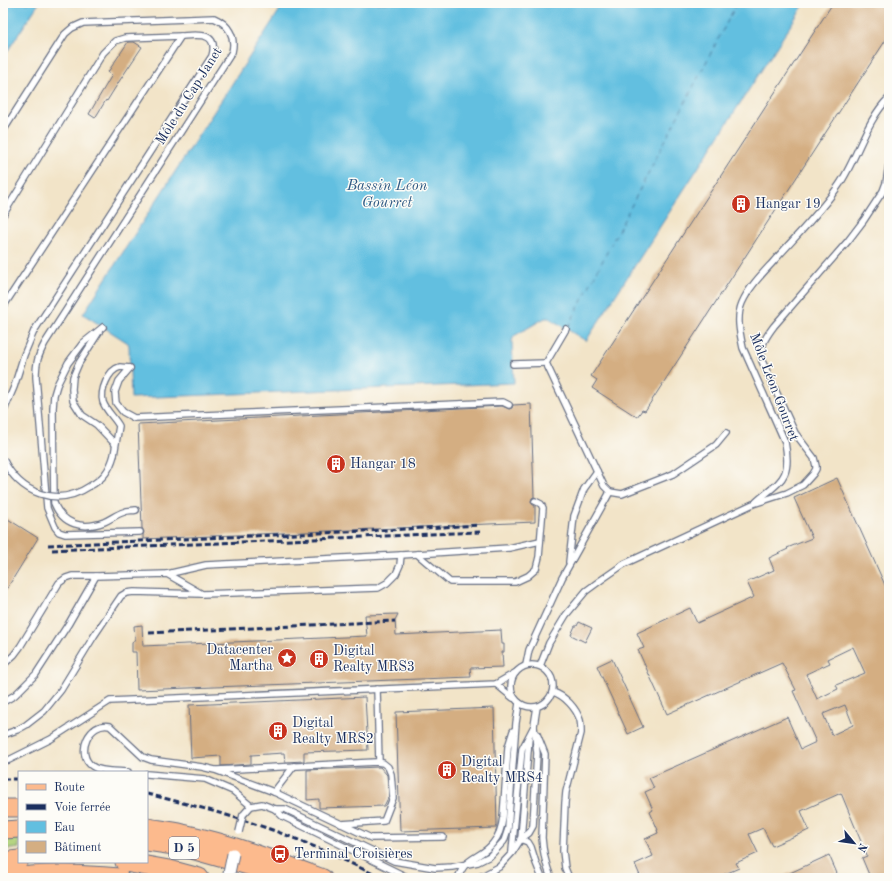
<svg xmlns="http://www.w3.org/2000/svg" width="892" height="881" font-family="'Old Standard TT',serif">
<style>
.green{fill:#b1d27b;stroke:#66806c}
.water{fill:#62bfe0;stroke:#3e779f}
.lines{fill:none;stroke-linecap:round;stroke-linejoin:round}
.ferry{stroke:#305a85;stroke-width:1;stroke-dasharray:5 4;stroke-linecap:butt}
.building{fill:#d4ae82;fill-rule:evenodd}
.service-casing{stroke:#666e83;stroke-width:8}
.primary-casing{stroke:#666e83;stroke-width:19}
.motorway-casing{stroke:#666e83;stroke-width:21}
.service{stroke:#fff;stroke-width:5.5}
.primary{stroke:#fcba8d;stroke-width:17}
.motorway{stroke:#fcba8d;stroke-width:19}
.rail{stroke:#1b2f5e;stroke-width:3;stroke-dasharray:6 3;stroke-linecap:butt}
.service-bridge-casing{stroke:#666e83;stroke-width:8;stroke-linecap:butt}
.minor-bridge-casing{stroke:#666e83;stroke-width:13;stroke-linecap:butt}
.service-bridge{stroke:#fff;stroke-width:5.5}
.minor-bridge{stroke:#fff;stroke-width:11}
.labels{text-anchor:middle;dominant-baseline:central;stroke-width:3;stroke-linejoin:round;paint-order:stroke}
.shield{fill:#fdfcf7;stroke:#5f6c8c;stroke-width:1}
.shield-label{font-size:13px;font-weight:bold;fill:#1b2f5e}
.street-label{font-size:14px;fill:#1b2f5e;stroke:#fdfcf7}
.poi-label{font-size:14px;fill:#1b2f5e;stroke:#fdfcf7;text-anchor:start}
.water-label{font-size:15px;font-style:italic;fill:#305a85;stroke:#fdfcf7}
</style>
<rect width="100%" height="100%" fill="#fdfcf7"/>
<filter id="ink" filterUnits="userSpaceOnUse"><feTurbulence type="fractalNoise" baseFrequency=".025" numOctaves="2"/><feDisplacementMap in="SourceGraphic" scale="8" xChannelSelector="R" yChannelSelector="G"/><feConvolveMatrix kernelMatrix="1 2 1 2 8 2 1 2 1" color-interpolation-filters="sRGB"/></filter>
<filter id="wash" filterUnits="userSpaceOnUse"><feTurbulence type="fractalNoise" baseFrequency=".012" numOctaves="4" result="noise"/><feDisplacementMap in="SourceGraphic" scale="16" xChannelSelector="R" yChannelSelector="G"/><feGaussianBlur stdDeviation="0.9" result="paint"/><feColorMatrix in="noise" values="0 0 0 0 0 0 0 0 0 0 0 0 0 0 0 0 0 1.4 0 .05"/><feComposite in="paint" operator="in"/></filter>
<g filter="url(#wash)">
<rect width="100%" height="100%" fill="#f2e4c8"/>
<path class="green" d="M19 838V848L3 850V840Z"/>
<g class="water">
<path d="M3 3H39L3 58Z"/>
<path d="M273 3H805L586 341 549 318H545L514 336 512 341 514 383 131 398 129 346 128 343 83 314 281 8Z"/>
</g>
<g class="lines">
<path class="ferry" d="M568 327 737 3"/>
</g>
<g id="blocks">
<g class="building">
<path d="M833 3H889V35L645 411 642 410 637 417 592 388 597 380 591 376Z"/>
<path d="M128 42H134L142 47 120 80 107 101 106 100 95 118 89 114 112 75 108 72Z"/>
<path d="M531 404 534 497 532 498 531 501 532 504 535 506V522L143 539V535L144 532 142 528 138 424 502 406 509 409 512 408 513 405Z"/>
<path d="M837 478 889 594V878H877L876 875 870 877 862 858 867 856 841 793 801 811 809 830 772 846 763 828 749 834 758 853 736 863 739 868 716 878H641L635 864 653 856 645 839 658 833 657 830H658L650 812 653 810 645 792 654 788 649 778 787 717 801 749 816 742 793 691 796 690 782 663 667 714 638 650 644 648 637 633 690 608 697 623 754 597 747 582 774 570 769 558 788 549 787 548 812 538 794 498ZM853 647 865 673 836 685 838 689 817 699 806 674 830 663 828 659ZM845 705 853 725 832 735 823 714Z"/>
<path d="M3 516 38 538 3 595Z"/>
<path d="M398 614 395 620 396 635 501 630 502 644H504V652H502L503 667 470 668 471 677 137 690 136 652H132V643L135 639 134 626 142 625 143 646 367 636 365 615Z"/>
<path d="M579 622 592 628 585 642 571 635 575 626H577Z"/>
<path d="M612 659 643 727 628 734 597 666Z"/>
<path d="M365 697 368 750 304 752V761L285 762 284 753 251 755V764L221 766V756L191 758 189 705Z"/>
<path d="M494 708 497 825 496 828 400 831 396 712Z"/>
<path d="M380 767 387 775 389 796 384 806 319 808V799L307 800V770Z"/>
<path d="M829 855 839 878H779Z"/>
</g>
</g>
</g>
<g filter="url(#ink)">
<use href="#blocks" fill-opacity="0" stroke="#666e83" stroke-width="1"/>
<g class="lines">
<g class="service-casing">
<g id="service">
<path d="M3 131 65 34 72 28 83 23 214 18C228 24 236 36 232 52L45 343C38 356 36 362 36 377L47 508 55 527 59 532 65 534 140 532"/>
<path d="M3 215 103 53 115 41 125 38 181 36"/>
<path d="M3 307 181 36C197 35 219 31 212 56L34 331 24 355 14 387 3 413"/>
<path d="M103 327 83 343 68 363 57 385 54 395 53 408 54 503C63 525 83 530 104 522 111 519 117 514 124 512 128 510 132 511 136 510"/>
<path d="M566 329 546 363 604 486 610 492 622 494 673 474 716 445 726 433"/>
<path d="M99 332 79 363 73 377 72 389 73 401 82 415 97 425 115 444"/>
<path d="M513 364 546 363"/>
<path d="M130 368 119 381 115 392 116 403 123 412 134 418 503 402 509 405"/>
<path d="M114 455 119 426C115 418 106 411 103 402 100 391 108 370 120 367 123 367 127 368 130 368"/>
<path d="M756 502C781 480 792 479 785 442L743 348C740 334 736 317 742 303 749 287 762 274 773 262 795 237 820 213 839 185 857 159 866 120 889 98"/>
<path d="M417 554 450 582H515L528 576 536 569 539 557 543 508 541 504 535 501"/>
<path d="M569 562 574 516 584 489 597 471"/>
<path d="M167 574 206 565 401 555 509 548 540 541"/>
<circle cx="532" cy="686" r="21"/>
<path d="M3 665 14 655 20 647 59 583 66 578 72 576H96"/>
<path d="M526 665 529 650 562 578 610 492"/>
<path d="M540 666 549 643 566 615 586 591 601 580 624 564 753 504 787 493 803 485 813 474 816 469V466L814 458 795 433 762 361C760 345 765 338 774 326L848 241 864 220 883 191 886 183 889 164"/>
<path d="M496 684 513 698"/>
<path d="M377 689 379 762"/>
<path d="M553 692C565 696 576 708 580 720 581 724 581 729 581 733L566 792 565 803 563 851 565 868 569 878"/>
<path d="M3 702 15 695 36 674 69 623 96 576 167 574 202 594 378 588 387 583 396 574 400 565 401 555"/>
<path d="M537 734 545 754 542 838C543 853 546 865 551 878"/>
<path d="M3 735 17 730 26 725 44 711 61 690 94 636 121 596 126 593 134 592 201 594"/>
<path d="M3 761 9 760 51 739 110 701 496 684 515 673"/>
<path d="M217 770 376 762 383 763 388 767 391 774 393 798 384 821 341 824"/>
<path d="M128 772C119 771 99 772 92 766 75 754 89 721 110 726L143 757 151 760 202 767 215 770 274 792 371 838 443 837"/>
<path d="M147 774 205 779 233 791 251 806"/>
<path d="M274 792 294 766"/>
<path d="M275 809 282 816 409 878"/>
<path d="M243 815 251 806 262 804 275 809H285L394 861 435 868 452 867 478 862 490 856 504 841 508 829 516 723 519 703"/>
<path d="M520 839 528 842 531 847 536 863 542 878"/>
<path d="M521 839 529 738"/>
<path d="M512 851 522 749 534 726 537 707"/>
<path d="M458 878C460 873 462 868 466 864 474 856 486 853 493 843 499 836 502 826 503 817L508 747 513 731"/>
<path d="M477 878 482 876 499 867 512 853 521 839 529 833 533 826 537 753 534 726"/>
</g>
</g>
<g class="primary-casing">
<g id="primary">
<path d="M3 808H19"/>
<path d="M147 827C159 829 171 830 183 833 231 843 278 861 323 878"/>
<path d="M3 830 19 829"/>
<path d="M147 842 181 847 259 869 282 878"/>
</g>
</g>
<g class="motorway-casing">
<g id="motorway">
<path d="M3 862 19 860"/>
<path d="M125 862 169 870 199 878"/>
<path d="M12 878C47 873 83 875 119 878"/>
</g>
</g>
<use href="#service" class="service"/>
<use href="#primary" class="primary"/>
<use href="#motorway" class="motorway"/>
<g class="rail">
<path d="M48 545 388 530 479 525"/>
<path d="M52 550 480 532"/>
<path d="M149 633 395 621"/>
<path d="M3 779H19"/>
<path d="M147 794C185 803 222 813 258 825 300 839 341 858 381 878"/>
</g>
<g class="service-bridge-casing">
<g id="service-bridge">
<path d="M3 459C20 494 57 508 90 486 103 479 110 470 114 455"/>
<path d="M239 832 243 815"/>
</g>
</g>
<g class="minor-bridge-casing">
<path id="minor-bridge" d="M228 878 233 854"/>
</g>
<use href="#service-bridge" class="service-bridge"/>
<use href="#minor-bridge" class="minor-bridge"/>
</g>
</g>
<defs>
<g id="building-disc" transform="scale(1)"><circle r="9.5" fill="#c8321e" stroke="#fdfcf7"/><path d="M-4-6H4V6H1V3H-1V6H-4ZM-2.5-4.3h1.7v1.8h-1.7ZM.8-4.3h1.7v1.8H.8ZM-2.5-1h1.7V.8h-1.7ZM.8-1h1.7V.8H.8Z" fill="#fff"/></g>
<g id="sight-disc" transform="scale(1)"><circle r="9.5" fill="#c8321e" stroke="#fdfcf7"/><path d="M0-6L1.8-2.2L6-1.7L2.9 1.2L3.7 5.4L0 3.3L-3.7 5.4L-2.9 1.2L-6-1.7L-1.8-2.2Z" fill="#fff"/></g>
<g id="bus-disc" transform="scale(1)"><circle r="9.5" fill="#c8321e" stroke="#fdfcf7"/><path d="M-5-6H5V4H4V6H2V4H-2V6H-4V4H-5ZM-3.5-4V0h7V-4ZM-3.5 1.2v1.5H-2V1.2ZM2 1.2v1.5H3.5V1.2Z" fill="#fff"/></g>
</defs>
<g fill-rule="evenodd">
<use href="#building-disc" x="741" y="204"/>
<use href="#building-disc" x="336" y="464"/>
<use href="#sight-disc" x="287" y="658"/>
<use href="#building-disc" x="319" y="659"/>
<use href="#building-disc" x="278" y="731"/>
<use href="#building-disc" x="447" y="770"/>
<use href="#bus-disc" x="280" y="854"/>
</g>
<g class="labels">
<rect class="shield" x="169" y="837" width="30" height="22" rx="3"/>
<g class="shield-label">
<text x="184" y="848">D 5</text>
</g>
<g class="street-label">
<text transform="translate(189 96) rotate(-58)">Môle du Cap Janet</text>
<text transform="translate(774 387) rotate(69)">Môle Léon Gourret</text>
</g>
<g class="poi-label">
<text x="755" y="204">Hangar 19</text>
<text x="350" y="464">Hangar 18</text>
<text x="273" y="650" text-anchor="end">Datacenter<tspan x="273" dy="16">Martha</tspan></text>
<text x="333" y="651">Digital<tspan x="333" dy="16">Realty MRS3</tspan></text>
<text x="292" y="723">Digital<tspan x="292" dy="16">Realty MRS2</tspan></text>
<text x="461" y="762">Digital<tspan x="461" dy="16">Realty MRS4</tspan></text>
<text x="294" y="854">Terminal Croisières</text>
</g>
<g class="water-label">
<text x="387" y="186">Bassin Léon<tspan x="387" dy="17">Gourret</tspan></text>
</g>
</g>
<rect width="892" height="881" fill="none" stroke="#fdfcf7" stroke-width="16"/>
<rect x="18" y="771" width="130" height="92" fill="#fdfcf7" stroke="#a3aaba"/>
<rect x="26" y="784" width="20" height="6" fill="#fcba8d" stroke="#a3aaba"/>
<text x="54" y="791" font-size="12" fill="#1b2f5e">Route</text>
<rect x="26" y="804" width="20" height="6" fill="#1b2f5e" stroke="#a3aaba"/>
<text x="54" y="811" font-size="12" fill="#1b2f5e">Voie ferrée</text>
<rect x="26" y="821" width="20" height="12" fill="#62bfe0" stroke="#a3aaba"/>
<text x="54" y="831" font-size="12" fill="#1b2f5e">Eau</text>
<rect x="26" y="841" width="20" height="12" fill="#d4ae82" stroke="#a3aaba"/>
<text x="54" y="851" font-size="12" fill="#1b2f5e">Bâtiment</text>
<g transform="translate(854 843) rotate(119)" stroke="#fdfcf7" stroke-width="3" paint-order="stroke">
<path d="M0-3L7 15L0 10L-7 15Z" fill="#1b2f5e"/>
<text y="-6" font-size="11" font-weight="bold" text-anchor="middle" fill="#1b2f5e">N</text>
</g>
</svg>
